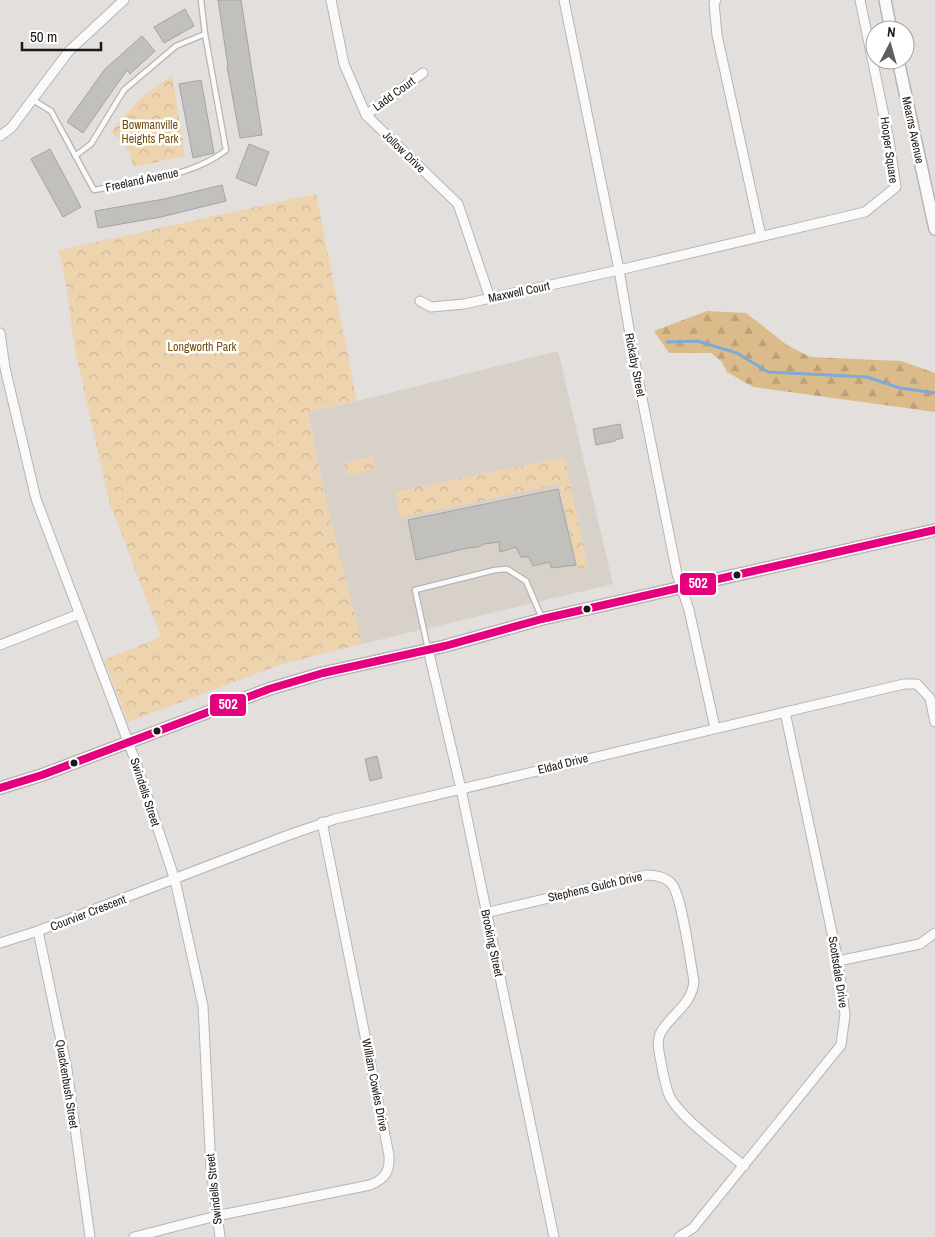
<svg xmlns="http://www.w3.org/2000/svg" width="935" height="1237" font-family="'Archivo Narrow',sans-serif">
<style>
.built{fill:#d8d1c9}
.forest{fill:url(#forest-firs)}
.park{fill:url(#park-crowns)}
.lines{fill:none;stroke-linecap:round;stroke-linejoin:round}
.stream{stroke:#7eaad9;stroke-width:3}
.building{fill:#c2c0bd;stroke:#a6a4a1}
.service-casing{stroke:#b7b5b3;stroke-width:7}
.minor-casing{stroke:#b7b5b3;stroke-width:11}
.tertiary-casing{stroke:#b7b5b3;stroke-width:14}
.service{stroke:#fbfafa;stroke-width:4.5}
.minor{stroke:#fbfafa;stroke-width:9}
.tertiary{stroke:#fbfafa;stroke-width:11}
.bus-1-casing{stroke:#fff;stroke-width:11}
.bus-1{stroke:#e5007d;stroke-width:8}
.bus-dot{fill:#1b1917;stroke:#fff;stroke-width:2}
.labels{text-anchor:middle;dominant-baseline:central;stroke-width:5;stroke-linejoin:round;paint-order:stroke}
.street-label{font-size:12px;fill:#1b1917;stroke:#fff}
.park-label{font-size:12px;fill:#754f0b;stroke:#fff}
.line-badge{stroke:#fff;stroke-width:2}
.badge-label{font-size:14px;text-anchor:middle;font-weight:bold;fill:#fff}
</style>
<defs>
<pattern id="forest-firs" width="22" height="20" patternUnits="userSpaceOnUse" patternTransform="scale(1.25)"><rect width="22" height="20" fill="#dcbb8a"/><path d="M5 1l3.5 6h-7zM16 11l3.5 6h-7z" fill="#bca076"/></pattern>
<pattern id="park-crowns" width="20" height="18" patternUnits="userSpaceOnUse" patternTransform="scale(1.25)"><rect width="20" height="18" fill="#eed3af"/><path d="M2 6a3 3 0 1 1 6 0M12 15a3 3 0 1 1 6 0" fill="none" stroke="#ccb596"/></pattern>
</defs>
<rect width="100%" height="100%" fill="#e2dfdc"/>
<path class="built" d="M558 351 613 584 362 644 323 488 308 412 357 401Z"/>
<path class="forest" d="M707 311 746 313 787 345 810 357 901 361 935 373V412L753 387 727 372 722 362 711 353H669L654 331Z"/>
<g class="park">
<path d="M172 75 185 156 133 167 130 153 111 131 140 99Z"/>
<path d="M316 194 357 401 308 412 323 488 362 644 282 664 128 722 104 660 161 637 110 504 75 351 67 290 59 250Z"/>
<path d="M373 456 376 469 347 476 344 463Z"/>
<path d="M564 457 588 567 578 569 559 484 400 518 395 492Z"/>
</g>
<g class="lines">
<path class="stream" d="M667 342 697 341 737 353 768 372 867 377 900 388 935 393"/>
</g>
<g class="building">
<path d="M218 0H241L262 135 240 138 227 66H228Z"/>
<path d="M185 9 194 26 164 43 154 27Z"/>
<path d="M142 36 155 51 130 74 127 70 83 133 67 122 105 69Z"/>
<path d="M201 80 214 153 193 158 179 84Z"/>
<path d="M249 144 269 152 256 186 236 178Z"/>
<path d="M50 149 81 207 63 217 31 159Z"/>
<path d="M222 185 226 201 161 217 98 228 95 211 164 199Z"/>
<path d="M620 424 623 438 615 440V441L596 445 593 429Z"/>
<path d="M558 489 576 565 551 568 550 562 533 566 529 557H521L516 547 500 552 499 542 484 544 478 547 468 548 416 560 408 520Z"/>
<path d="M377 756 382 778 370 781 365 759Z"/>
</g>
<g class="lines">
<g class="service-casing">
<g id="service">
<path d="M33 100 51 111 94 190C136 182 192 177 226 150L205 34 201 0"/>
<path d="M75 156 91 144 124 90 176 46 205 34"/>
<path d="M428 649 415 590 495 570 507 569 526 581 542 618"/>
</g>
</g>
<g class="minor-casing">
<g id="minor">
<path d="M331 0 344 64 366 115 458 204 490 298"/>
<path d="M564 0 619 270 634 358 677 574 689 610 715 728"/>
<path d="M716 0 714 3 717 35 761 236"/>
<path d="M366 115 423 73"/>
<path d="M0 136 11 128 69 51 124 0"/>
<path d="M420 301 431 307 464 304 619 270 865 212 896 187 889 140 860 0"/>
<path d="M0 333 5 368 36 499 135 760 175 880 203 1006 211 1169 220 1237"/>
<path d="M0 645 79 614"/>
<path d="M428 649 461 789 554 1237"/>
<path d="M485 913 646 875C655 875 664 876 671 883 682 894 690 962 694 981 692 1005 672 1013 661 1032 656 1041 659 1052 661 1062 663 1073 665 1085 669 1095 678 1116 725 1150 744 1166"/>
<path d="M38 931 67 1069 90 1237"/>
<path d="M0 943 38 931 286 836 335 819 904 684H917L930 698 935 722"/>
<path d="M838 961 920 944 935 933"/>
<path d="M134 1237 216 1216 370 1185C385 1179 390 1172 389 1155L322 822"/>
<path d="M679 1237 693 1228 841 1045 845 1015 838 961 785 712"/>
</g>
</g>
<g class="tertiary-casing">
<g id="tertiary">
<path d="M885 0 891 30"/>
<path d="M898 60 935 229"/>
<path d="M0 788 42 775 269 689 323 673 445 646 542 619 935 530"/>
</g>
</g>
<use href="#service" class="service"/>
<use href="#minor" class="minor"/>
<use href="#tertiary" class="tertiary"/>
<g class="bus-1-casing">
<path id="bus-1" d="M0 788 42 775 269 689 323 673 445 646 542 619 935 530"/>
</g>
<use href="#bus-1" class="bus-1"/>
</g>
<g class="bus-dot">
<circle cx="737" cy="575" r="4.5"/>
<circle cx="587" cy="609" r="4.5"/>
<circle cx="157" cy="731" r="4.5"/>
<circle cx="74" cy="763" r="4.5"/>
</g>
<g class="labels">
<g class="street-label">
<text transform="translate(394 94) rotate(-36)">Ladd Court</text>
<text transform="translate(913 130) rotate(78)">Mearns Avenue</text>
<text transform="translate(889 150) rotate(82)">Hooper Square</text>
<text transform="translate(404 152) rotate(44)">Jollow Drive</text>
<text transform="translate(142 180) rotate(-12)">Freeland Avenue</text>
<text transform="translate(519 292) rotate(-12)">Maxwell Court</text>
<text transform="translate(635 365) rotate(79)">Rickaby Street</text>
<text transform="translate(563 764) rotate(-14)">Eldad Drive</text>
<text transform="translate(145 792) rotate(72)">Swindells Street</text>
<text transform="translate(595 887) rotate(-13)">Stephens Gulch Drive</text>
<text transform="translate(88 913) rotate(-21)">Courvier Crescent</text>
<text transform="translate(492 943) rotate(78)">Brooking Street</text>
<text transform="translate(838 972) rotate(81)">Scottsdale Drive</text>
<text transform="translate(67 1084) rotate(81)">Quackenbush Street</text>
<text transform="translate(375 1085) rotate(79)">William Cowles Drive</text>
<text transform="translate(214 1189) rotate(-96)">Swindells Street</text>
</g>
<g class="park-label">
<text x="150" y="125">Bowmanville<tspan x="150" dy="14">Heights Park</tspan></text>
<text x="202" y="347">Longworth Park</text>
</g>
</g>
<g class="line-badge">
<rect x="679" y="572" width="38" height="24" rx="5" fill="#e5007d"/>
<rect x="209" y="693" width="38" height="24" rx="5" fill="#e5007d"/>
</g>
<g class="badge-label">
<text x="698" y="588">502</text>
<text x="228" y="709">502</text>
</g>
<g transform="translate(890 45) rotate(6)"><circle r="24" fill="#ffffff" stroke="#a4a3a2"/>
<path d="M0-4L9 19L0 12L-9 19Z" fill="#615e5c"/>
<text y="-8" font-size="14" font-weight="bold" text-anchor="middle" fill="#1b1917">N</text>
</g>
<path d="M22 42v8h79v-8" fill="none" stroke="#1b1917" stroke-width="2.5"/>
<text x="30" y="42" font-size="15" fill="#1b1917" stroke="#ffffff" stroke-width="4" paint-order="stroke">50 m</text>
</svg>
